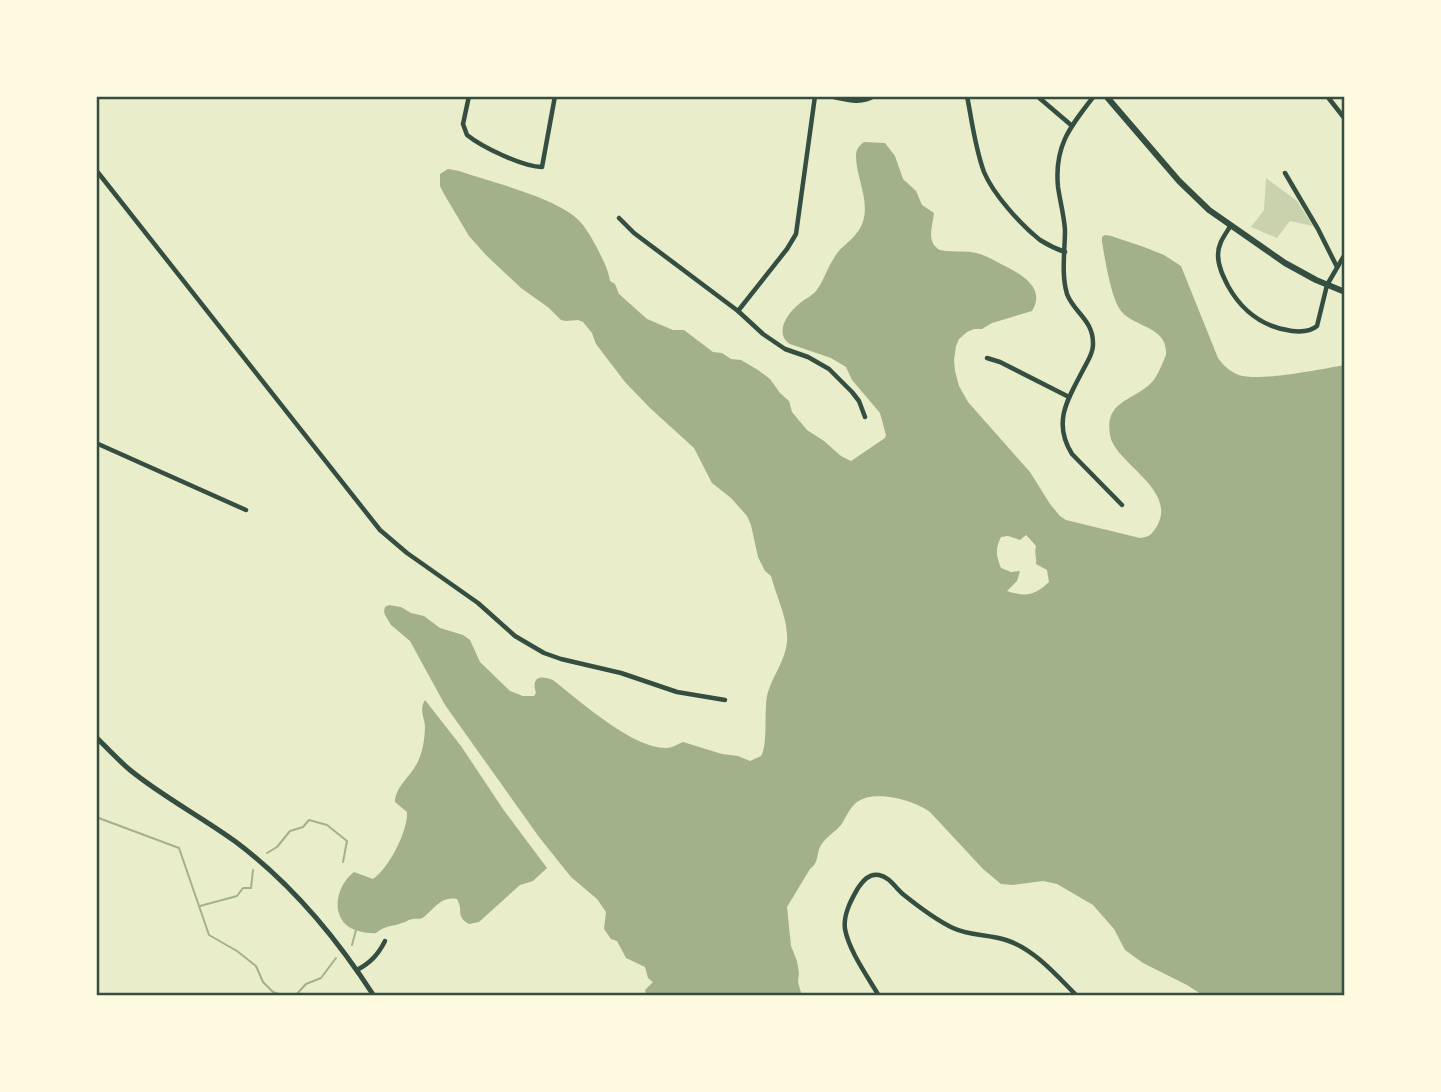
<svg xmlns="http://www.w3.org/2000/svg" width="1441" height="1092" font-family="'Sofia Sans Condensed',sans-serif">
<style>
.green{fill:#cad2ad}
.water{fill:#a3b18a;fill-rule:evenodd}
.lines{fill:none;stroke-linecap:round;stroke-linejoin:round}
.stream{stroke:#a3b18a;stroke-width:2}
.minor{stroke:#344e41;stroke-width:4.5}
.tertiary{stroke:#344e41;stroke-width:5}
.secondary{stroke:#344e41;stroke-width:6}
.neatline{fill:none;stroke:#344e41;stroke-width:2.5}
</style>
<rect width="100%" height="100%" fill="#e9edc9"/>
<path class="green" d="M1266 178 1297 201 1313 226 1290 221 1277 238 1251 227 1264 210Z"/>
<g class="water">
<path d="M864 142 885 143 895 156 903 179 916 191 922 205 934 213C933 225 926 240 938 249 945 253 966 250 976 253 985 255 993 260 1001 264 1019 273 1047 287 1032 311L992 323 982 329H974L967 332 959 339 956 346 954 360 955 371 959 386 968 402 1030 472 1050 504 1060 516 1066 520 1140 538C1150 537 1152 534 1157 526 1178 489 1114 463 1110 435 1104 401 1133 401 1151 383 1158 376 1162 364 1166 355 1168 326 1135 328 1121 311 1111 298 1105 259 1102 242V237L1105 235 1111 236 1144 247 1164 255 1181 266 1218 358C1223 365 1230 372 1239 375 1259 382 1322 369 1345 365V996H1204L1187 985 1143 963 1125 950 1114 929 1093 905 1057 884 1043 881 1013 885 1001 884 983 869 930 812C914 800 874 789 857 802 849 808 846 818 841 825 835 832 826 837 821 845 816 854 819 863 810 869L787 907 791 946 797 961 799 973 798 982 802 996H647L645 990 653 982 648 978 645 967 626 958 617 941 611 939 604 929 606 912 597 899 571 877 539 837 445 705 410 641 391 625 385 615 384 611 385 607 389 605 401 607 411 613 424 616 440 628 463 635 470 640 480 662 510 691 523 696H534L536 693C531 677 540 675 553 680 580 701 633 749 667 748 672 748 678 744 683 742L722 754 738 756 750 761 761 756C768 745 764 712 767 696 772 675 789 657 787 634 786 615 776 595 771 576L765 571 758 557 751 525 747 516 731 498 712 483 694 448 650 408 625 382 596 344 592 333 583 322 578 320 566 321 561 320 549 308 521 288 486 255 469 236 444 194 440 186V174L448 169 459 171C491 182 549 196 574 216 584 224 590 235 596 246 602 258 608 268 610 281L615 284 619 294 647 319 673 330H684L713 352 722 353 731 359 741 360 758 370 770 379 780 393 789 401 792 412 807 430 824 441 841 456 851 461 885 438 886 435 880 413 852 380 846 367 831 358 790 344C774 334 787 313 799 304 804 299 811 297 816 291 824 281 827 268 834 258 839 248 849 243 856 234 876 210 856 181 856 156 856 149 859 146 864 142ZM1026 535 1029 538 1036 546C1034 553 1037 558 1036 564L1047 570 1049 582C1034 596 1026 597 1007 591L1017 581 1020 571 1011 572 1001 568C996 556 995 549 1001 537L1008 536 1020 540Z"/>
<path d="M425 700 461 746 503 809 547 868 533 881 520 885 479 922 469 924C455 916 464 911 457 899 441 896 435 908 424 917 419 920 418 918 413 919 406 920 409 921 402 923 392 927 385 925 376 933 369 934 355 931 349 927 329 913 338 884 354 872L373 879C389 868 408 831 407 812L395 802C395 786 413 775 419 759 423 750 425 736 425 726 424 716 419 710 425 700Z"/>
</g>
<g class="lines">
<g class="stream">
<path d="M96 817 179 848 209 935 237 951 256 966 263 982 273 992 284 996"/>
<path d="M267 853 277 847 290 831 303 827 309 820 327 825 347 841 343 862"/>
<path d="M200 906 237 896 243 888H251L253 870"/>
<path d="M352 945 356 930"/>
<path d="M295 996 306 984 321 978 336 958"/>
<path d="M314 996H316"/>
</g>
<g class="minor">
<path d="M469 96 463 124 467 135C482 147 523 167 542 167L555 96"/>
<path d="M829 96C844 99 861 105 874 96"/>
<path d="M967 96C972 121 975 148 984 172 993 194 1021 225 1040 240 1048 245 1056 249 1065 252"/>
<path d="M1037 96 1071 125"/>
<path d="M1094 96C1070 127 1054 146 1058 187 1060 201 1064 215 1065 230 1065 250 1061 274 1067 294 1074 313 1094 320 1093 345 1093 354 1087 362 1083 370 1068 399 1052 422 1072 454L1122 505"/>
<path d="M1327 96 1345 119"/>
<path d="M96 170 380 530 407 553 478 603 515 636 544 653 561 659 621 673 677 692 725 700"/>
<path d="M1285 173 1318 229 1337 267"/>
<path d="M619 218 634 233 738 311 763 334 785 349 808 357 829 369 852 392 859 401 865 417"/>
<path d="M1231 225C1225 235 1218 243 1218 255 1218 266 1223 276 1228 286 1242 311 1262 327 1292 331 1301 332 1310 332 1317 326L1327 285 1345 254"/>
<path d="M738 311 787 249 796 234 815 96"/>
<path d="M987 358 1000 362 1069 397"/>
<path d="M96 443 246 510"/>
<path d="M357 970C370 963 378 955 385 941"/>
<path d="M879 996C868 977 849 951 845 929 843 915 851 900 858 888 863 881 869 873 879 875 890 877 896 889 904 895 919 907 936 920 953 928 970 936 988 934 1006 940 1034 949 1056 975 1077 996"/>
</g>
<path class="tertiary" d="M96 737C107 748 118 760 130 770 163 797 202 817 236 842 292 884 336 937 374 996"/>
<path class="secondary" d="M1106 96 1179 181 1209 210 1285 263 1316 280 1345 292"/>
</g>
<rect width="1441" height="1092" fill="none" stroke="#fefae0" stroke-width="196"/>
<rect x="98" y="98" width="1245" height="896" class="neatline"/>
</svg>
